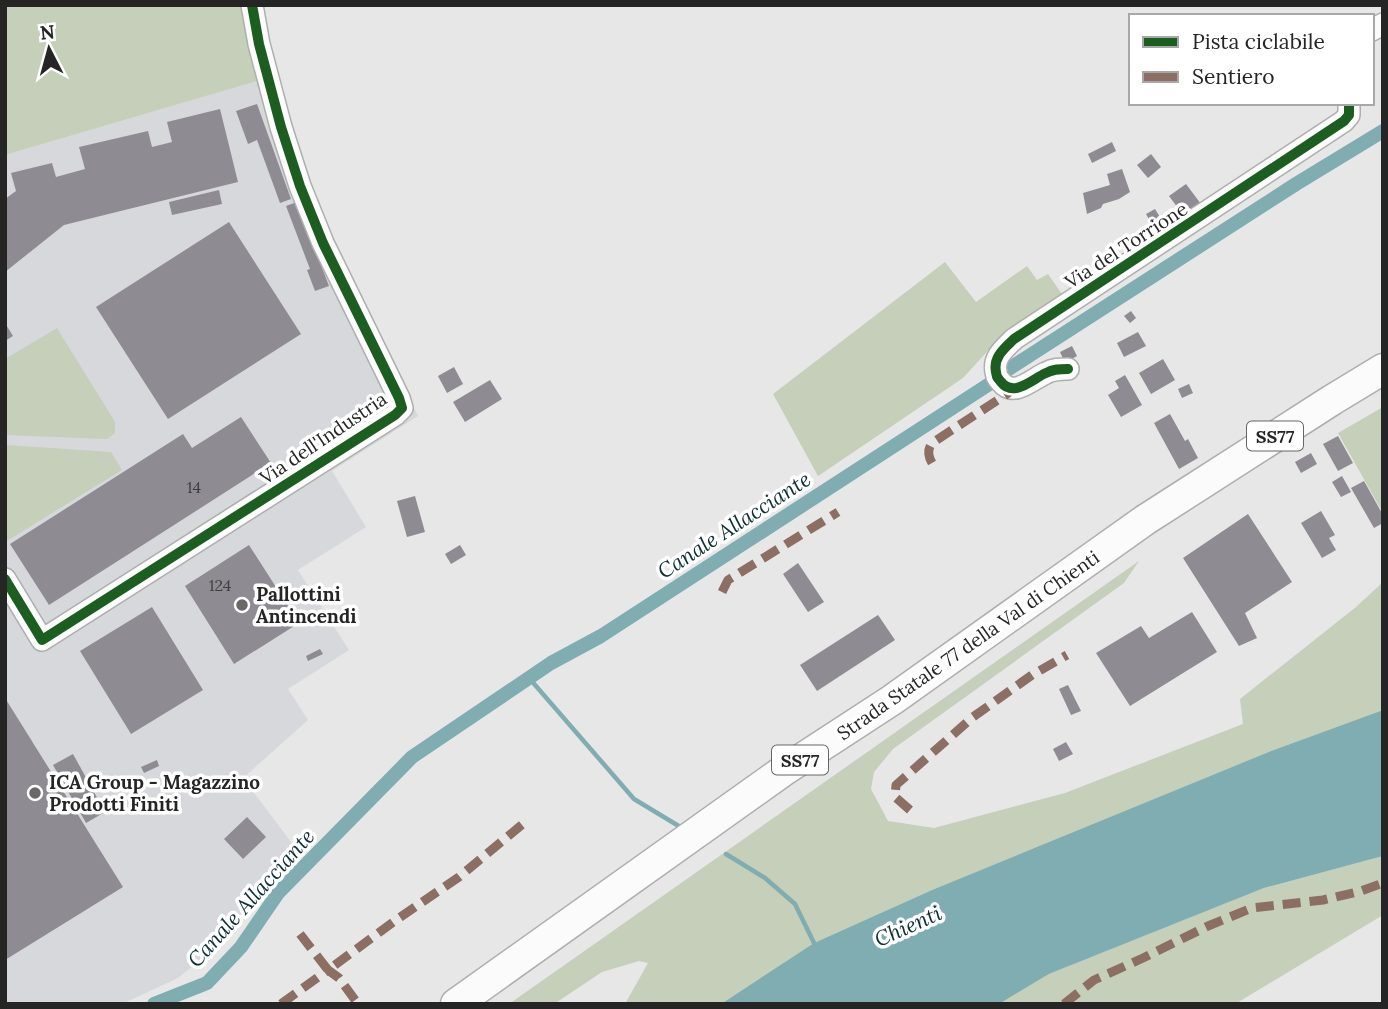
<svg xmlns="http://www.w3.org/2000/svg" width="1388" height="1009" font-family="Lora,serif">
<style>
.built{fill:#d7d8dc}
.green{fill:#c5cfb9}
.water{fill:#80adb2}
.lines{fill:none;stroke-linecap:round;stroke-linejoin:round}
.stream{stroke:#80adb2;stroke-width:4.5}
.canal{stroke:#80adb2;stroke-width:14}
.building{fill:#8f8b92}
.minor-casing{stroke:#aeaeae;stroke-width:24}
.highway-casing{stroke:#aeaeae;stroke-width:33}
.minor{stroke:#fbfbfb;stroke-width:21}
.highway{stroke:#fbfbfb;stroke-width:30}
.quiet{stroke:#8d6e63;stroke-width:9;stroke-dasharray:18 9;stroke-linecap:butt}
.cycleway-casing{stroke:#fff;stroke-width:15}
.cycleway{stroke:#1b5e20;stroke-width:10}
.poi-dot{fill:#69696a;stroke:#fff;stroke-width:2.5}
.labels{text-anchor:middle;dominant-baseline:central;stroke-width:7;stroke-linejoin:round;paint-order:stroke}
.number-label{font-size:16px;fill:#403e41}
.shield{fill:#fff;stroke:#666667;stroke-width:2}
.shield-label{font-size:18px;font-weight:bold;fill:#252526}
.street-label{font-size:19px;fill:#252526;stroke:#fff}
.poi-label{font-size:19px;font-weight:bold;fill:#252526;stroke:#fff;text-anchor:start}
.water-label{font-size:21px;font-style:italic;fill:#0d2f32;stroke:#fff}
</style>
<rect width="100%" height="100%" fill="#e7e7e7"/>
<path class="built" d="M276 75 308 181 331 238 418 416 332 471 366 527 298 570 349 650 288 689 308 720 243 778 294 846 225 940 178 978 122 1004H5V155Z"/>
<g class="green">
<path d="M5 5H245L260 80 5 155Z"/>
<path d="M945 262 976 302 1027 266 1037 280 1048 274 1064 297 994 344 963 378 818 476 773 394Z"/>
<path d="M57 328 115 422V433L107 439 5 435V359Z"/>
<path d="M1383 407V513L1338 433Z"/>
<path d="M5 445 111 452 122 470 5 542Z"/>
<path d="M1139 561 1124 583 893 749 874 772 871 789 888 821 934 828 1065 793 1243 724 1240 699 1356 607 1383 582V710L1271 751 932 890 814 943 721 1004H625L648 963 639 961 602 972 554 1004H509Z"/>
<path d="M1383 856V915L1235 1004H999L1049 974 1264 888Z"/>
</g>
<path class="water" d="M1383 710V856L1264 888 1049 974 999 1004H721L814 943 932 890 1271 751Z"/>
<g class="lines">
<g class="stream">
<path d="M529 678 634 799 682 828"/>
<path d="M726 854 765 878 795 904 815 945"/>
</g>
<path class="canal" d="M154 1004 207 983 241 947 278 893 412 757 551 663 601 636 994 381 1004 372 1296 184 1383 131"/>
</g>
<g class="building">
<path d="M257 104 291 199 280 203 257 140 248 144 236 111Z"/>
<path d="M220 109 238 182 64 225 5 272V199L16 191 11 173 52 163 56 177 85 169 79 147 148 131 152 147 172 142 167 122Z"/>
<path d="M1112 142 1116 151 1092 163 1088 154Z"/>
<path d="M1151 154 1161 167 1148 178 1137 165Z"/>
<path d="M1122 169 1130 192 1119 199 1103 204 1101 208 1087 214 1083 193 1110 185 1107 174Z"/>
<path d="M1186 184 1204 208 1186 219 1169 196Z"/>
<path d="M219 190 222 204 172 215 169 202Z"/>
<path d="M297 202 329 286 315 291 307 270 310 269 286 206Z"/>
<path d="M1155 209 1166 227 1156 232 1146 214Z"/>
<path d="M229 222 301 334 168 419 96 307Z"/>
<path d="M1131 311 1136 318 1130 323 1124 316Z"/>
<path d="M5 323 13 336 5 341Z"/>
<path d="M1138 332 1146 346 1124 357 1117 343Z"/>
<path d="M1072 346 1077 356 1065 363 1060 352Z"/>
<path d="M1163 359 1175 380 1151 394 1139 373Z"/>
<path d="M454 367 463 384 447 393 438 376Z"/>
<path d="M1125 375 1142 405 1121 417 1108 395 1119 388 1115 381Z"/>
<path d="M490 380 502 399 465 422 453 402Z"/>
<path d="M1189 384 1193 393 1182 398 1178 389Z"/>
<path d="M1170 414 1185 441 1188 439 1198 458 1179 469 1154 423Z"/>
<path d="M241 417 271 463 49 605 10 544 183 434 192 448Z"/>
<path d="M1338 436 1353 463 1338 471 1323 444Z"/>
<path d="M1311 453 1317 464 1301 473 1295 462Z"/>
<path d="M1342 476 1351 492 1341 497 1332 482Z"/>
<path d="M1364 481 1383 515V523L1374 528 1351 488Z"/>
<path d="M415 496 425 532 407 537 397 501Z"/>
<path d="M1321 511 1335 535 1329 538 1336 550 1322 558 1301 523Z"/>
<path d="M1248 514 1292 582 1245 613 1257 638 1239 646 1183 558Z"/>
<path d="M249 545 299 623 234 664 185 586Z"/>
<path d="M460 545 466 555 451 564 445 554Z"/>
<path d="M798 563 824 602 808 612 783 574Z"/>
<path d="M152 607 203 690 131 734 80 651Z"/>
<path d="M1192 612 1217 652 1130 706 1096 653 1141 626 1149 638Z"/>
<path d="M878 615 895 640 817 691 800 665Z"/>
<path d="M320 649 323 654 308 661 306 656Z"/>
<path d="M1068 685 1081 711 1071 715 1059 689Z"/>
<path d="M5 698 123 887 5 960Z"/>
<path d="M1066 742 1073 754 1059 761 1053 749Z"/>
<path d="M73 754 105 812 86 823 53 765Z"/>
<path d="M157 760 159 766 144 773 141 767Z"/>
<path d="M247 817 266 837 243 859 224 839Z"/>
</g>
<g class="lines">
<g class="minor-casing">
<g id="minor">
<path d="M1372 30 1383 24"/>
<path d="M1068 369C1060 369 1053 369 1046 373 1032 379 1014 398 1001 382 997 377 997 378 996 372 993 357 1004 349 1014 339L1344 121 1349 115V103"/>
<path d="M5 579 42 640 395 415 402 408 399 398 323 243 300 186 281 127 259 44 252 5"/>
</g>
</g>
<g class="highway-casing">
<path id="highway" d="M456 1004 783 771 892 700 1145 520 1332 400 1383 369"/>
</g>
<use href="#minor" class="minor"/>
<use href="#highway" class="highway"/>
<g class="quiet">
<path d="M932 463C928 456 927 450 932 443L1007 394 1012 389"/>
<path d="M722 592 728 580 838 512"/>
<path d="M910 810 895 797 896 785 973 717 1032 675 1067 655"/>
<path d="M300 934 328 970 396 920 459 877 524 823"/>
<path d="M281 1004 328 970 339 978 358 1004"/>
<path d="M1064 1004 1094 980 1143 958 1208 926 1252 908 1323 900 1361 891 1383 883"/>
</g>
<g class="cycleway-casing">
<g id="cycleway">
<path d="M1068 369C1060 369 1053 369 1046 373 1032 379 1014 398 1001 382 997 377 997 378 996 372 993 357 1004 349 1014 339L1344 121 1349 115V103"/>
<path d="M5 579 42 640 395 415 402 408 399 398 323 243 300 186 281 127 259 44 252 5"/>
</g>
</g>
<use href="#cycleway" class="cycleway"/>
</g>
<g class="poi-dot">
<circle cx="242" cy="605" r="7"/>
<circle cx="35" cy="793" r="7"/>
</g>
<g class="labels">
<g class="number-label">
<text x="194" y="487">14</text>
<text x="220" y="585">124</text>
</g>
<g class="shield">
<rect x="1247" y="421.5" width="56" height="29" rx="5"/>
<rect x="772" y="745.5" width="56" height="29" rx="5"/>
</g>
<g class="shield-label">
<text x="1275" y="436">SS77</text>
<text x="800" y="760">SS77</text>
</g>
<g class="street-label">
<text transform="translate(1126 245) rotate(-33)">Via del Torrione</text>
<text transform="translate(323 438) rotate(-34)">Via dell'Industria</text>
<text transform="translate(968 645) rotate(-35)">Strada Statale 77 della Val di Chienti</text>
</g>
<g class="poi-label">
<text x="256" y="594">Pallottini<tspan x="256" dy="22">Antincendi</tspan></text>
<text x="49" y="782">ICA Group - Magazzino<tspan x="49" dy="22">Prodotti Finiti</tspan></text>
</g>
<g class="water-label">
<text transform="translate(734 525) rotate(-33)">Canale Allacciante</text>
<text transform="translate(251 898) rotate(-48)">Canale Allacciante</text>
<text transform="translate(908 926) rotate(-24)">Chienti</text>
</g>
</g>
<rect width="1388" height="1009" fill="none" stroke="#252526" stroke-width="14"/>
<rect x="1129" y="14" width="245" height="91" fill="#ffffff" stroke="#a8a8a8" stroke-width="2"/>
<rect x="1143" y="37" width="35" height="10" fill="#1b5e20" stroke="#a8a8a8" stroke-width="2"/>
<text x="1192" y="49" font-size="21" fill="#252526">Pista ciclabile</text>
<rect x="1143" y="72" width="35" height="10" fill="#8d6e63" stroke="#a8a8a8" stroke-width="2"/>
<text x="1192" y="84" font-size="21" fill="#252526">Sentiero</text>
<g transform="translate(49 49) rotate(354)" stroke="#ffffff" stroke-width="5" paint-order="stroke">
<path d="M0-5L12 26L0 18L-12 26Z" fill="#252526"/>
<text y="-10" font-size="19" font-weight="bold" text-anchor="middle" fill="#252526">N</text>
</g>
</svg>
